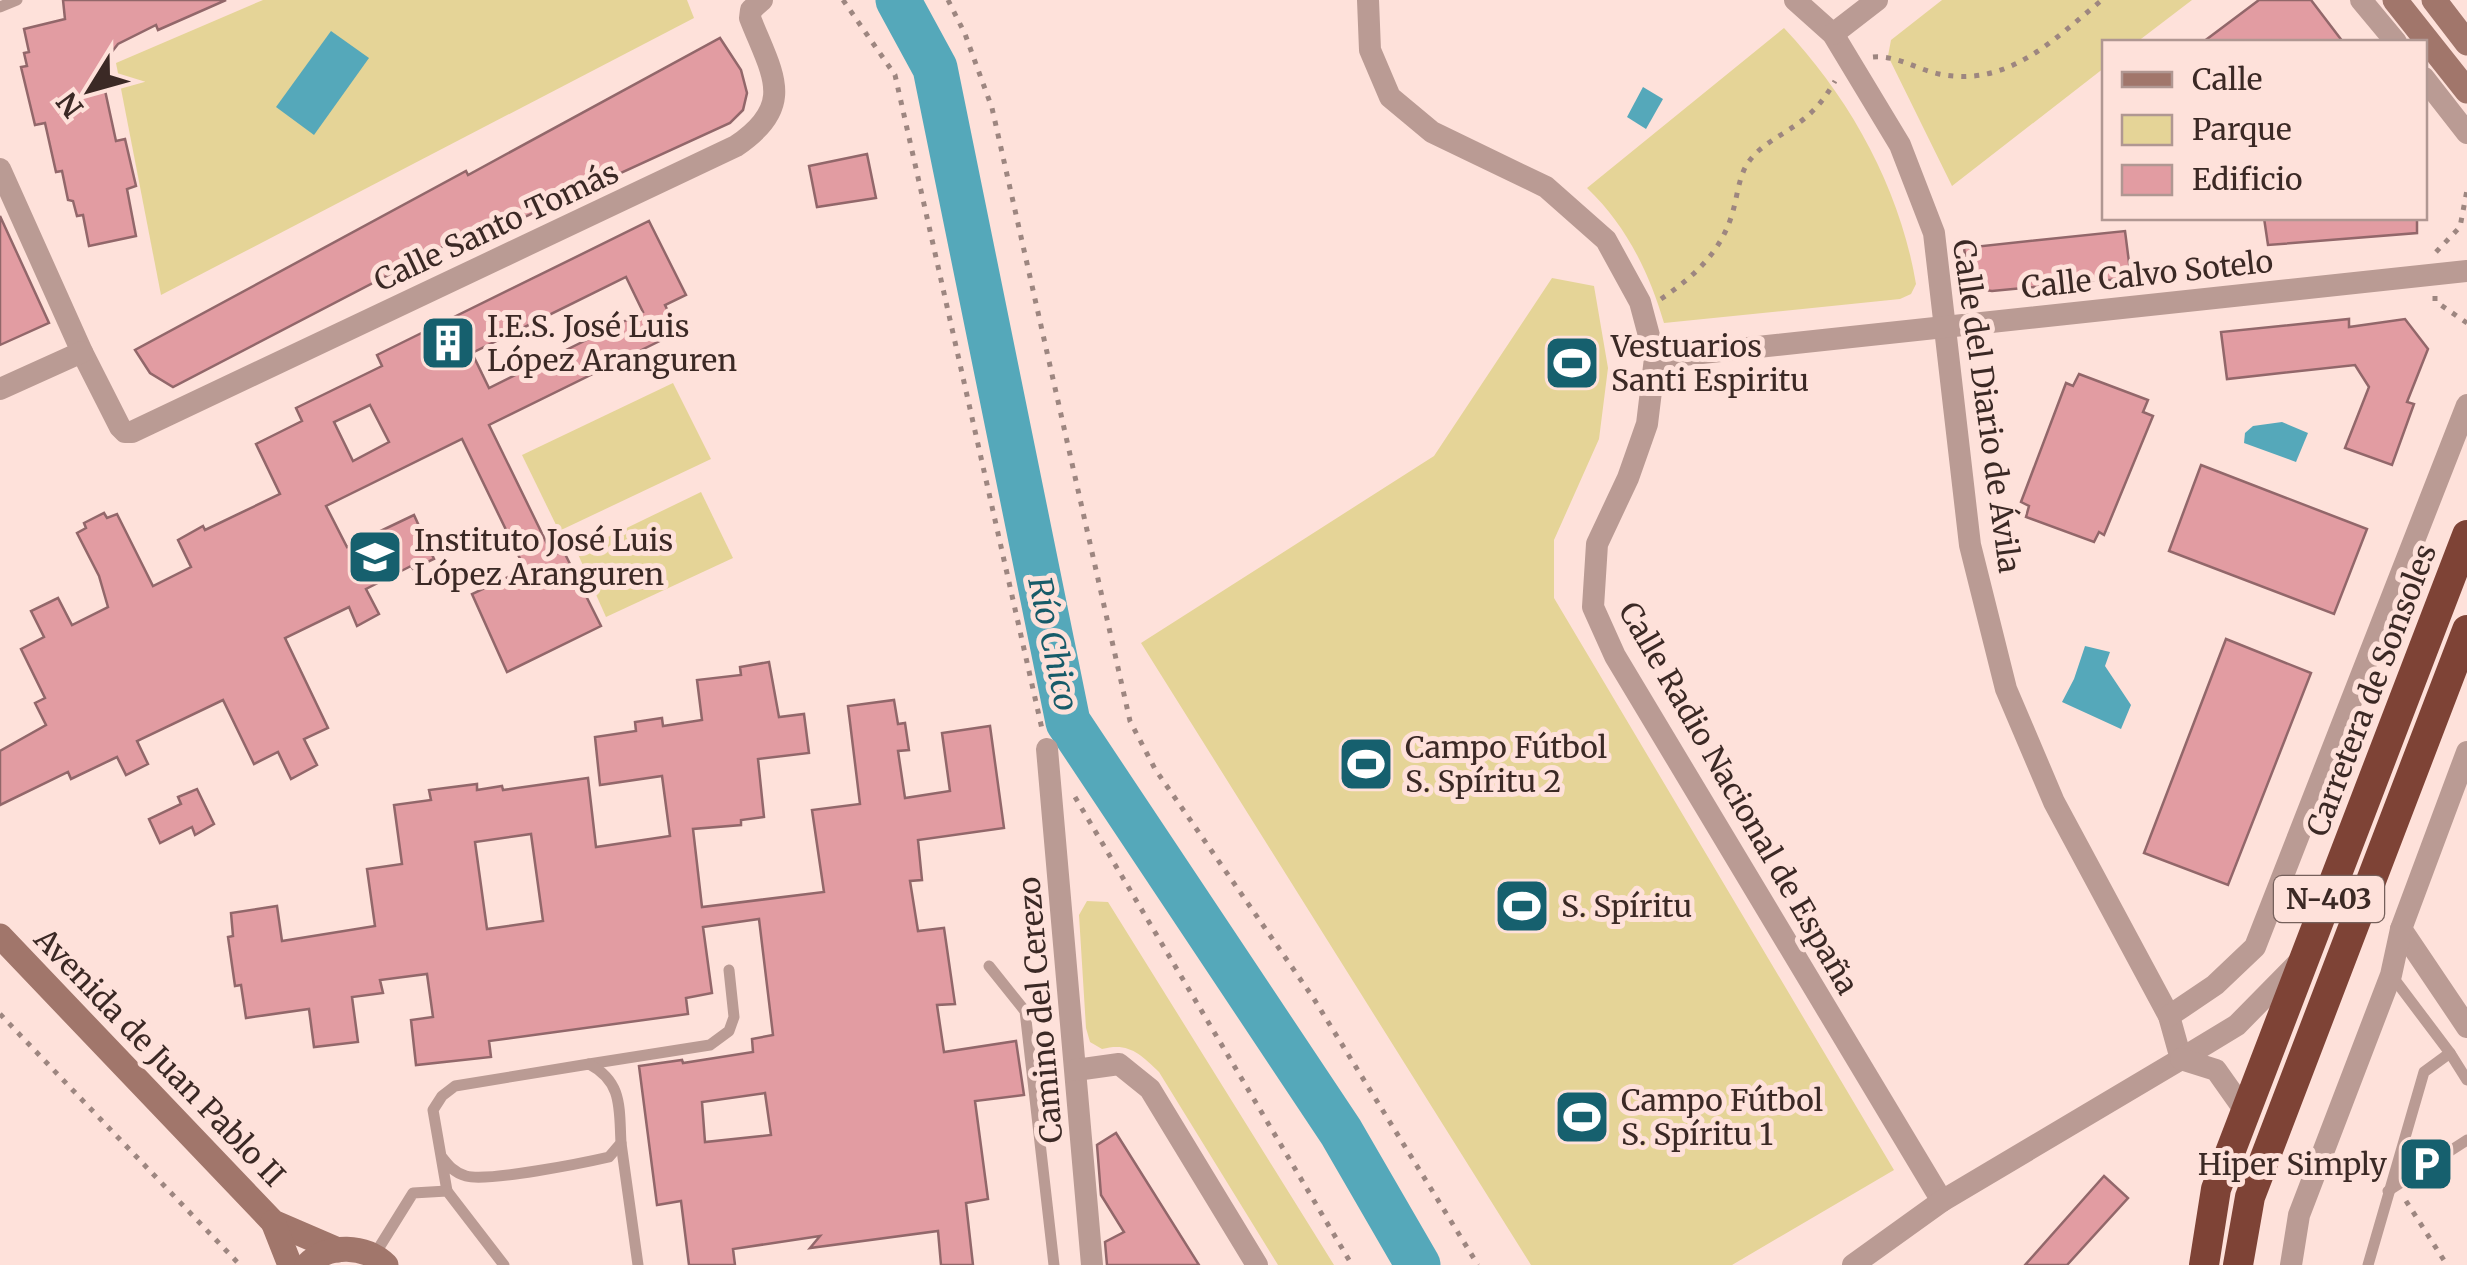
<svg xmlns="http://www.w3.org/2000/svg" width="2467" height="1265" font-family="Merriweather,serif">
<style>
.green{fill:#e5d497}
.water{fill:#55a8ba}
.lines{fill:none;stroke-linecap:round;stroke-linejoin:round}
.river{stroke:#55a8ba;stroke-width:45}
.building{fill:#e29ca2;stroke:#92676a;stroke-width:2.5;fill-rule:evenodd}
.path{stroke:#9d8680;stroke-width:5;stroke-dasharray:5 8;stroke-linecap:butt}
.lane{stroke:#ba9b94;stroke-width:11}
.street{stroke:#ba9b94;stroke-width:22}
.secondary{stroke:#a1766b;stroke-width:25}
.highway{stroke:#7e4336;stroke-width:30}
.labels{text-anchor:middle;dominant-baseline:central;stroke-width:10;stroke-linejoin:round;paint-order:stroke}
.shield{fill:#fee1da;stroke:#76605b;stroke-width:2.5}
.shield-label{font-size:28px;font-weight:bold;fill:#3b2925}
.street-label{font-size:30px;fill:#3b2925;stroke:#fee1da}
.poi-label{font-size:30px;fill:#3b2925;stroke:#fee1da;text-anchor:start}
.water-label{font-size:32px;font-style:italic;fill:#175b69;stroke:#fee1da}
</style>
<rect width="100%" height="100%" fill="#fee1da"/>
<g class="green">
<path d="M263 0H687L694 18 161 295 116 63Z"/>
<path d="M1942 0H2192L2137 42H2104V68L1952 186 1888 56 1891 40Z"/>
<path d="M1784 28C1850 98 1900 188 1916 284L1911 294 1900 299 1664 323C1649 272 1626 225 1587 188Z"/>
<path d="M1552 278 1594 286 1608 368 1599 439 1554 540V598L1894 1170 1732 1265H1531L1141 643 1434 456Z"/>
<path d="M673 383 711 459 559 531 522 455Z"/>
<path d="M701 492 733 558 606 617 577 552Z"/>
<path d="M1087 901 1108 902 1334 1265H1278L1159 1072C1140 1054 1129 1042 1102 1049L1090 1042 1086 1028 1079 915Z"/>
</g>
<g class="water">
<path d="M331 31 369 58 314 135 276 107Z"/>
<path d="M1643 87 1663 99 1646 129 1627 117Z"/>
<path d="M2282 422 2308 433 2296 462 2244 443 2245 433 2253 426Z"/>
<path d="M2085 646 2110 652 2105 666 2131 705 2121 729 2062 702 2074 679Z"/>
</g>
<g class="lines">
<path class="river" d="M898 0 935 68 1068 722 1341 1132 1418 1265"/>
</g>
<g class="building">
<path d="M63 0H226L158 30 156 25 118 44 107 58 106 70 101 72 116 141 125 139 136 186 127 189 136 236 89 246 83 215 77 216 73 201 68 200 62 171 56 172 45 123 35 125 21 67 27 66 24 53 29 52 24 29 65 19Z"/>
<path d="M2259 0H2311L2343 42H2203Z"/>
<path d="M720 38 741 70 747 93 743 110 730 123 496 230 492 221 173 387 150 373 135 350 466 171 468 175Z"/>
<path d="M867 154 876 198 817 207 809 166Z"/>
<path d="M0 216 49 323 0 345Z"/>
<path d="M2264 218H2417V233L2268 245Z"/>
<path d="M649 221 686 295 665 305 678 332 489 425 553 556 563 550 601 626 507 672 472 594 525 569 462 439 326 506 347 547 414 515 434 559 413 569 411 566 366 589 379 614 357 626 349 607 285 638 328 728 304 739 317 765 291 779 278 752 254 764 223 700 137 741 148 764 126 775 117 757 71 779 68 772 0 805V751L46 725 35 703 45 698 21 649 44 637 31 611 58 598 72 625 108 607 99 576 77 533 86 528 84 523 104 513 107 518 117 514 153 586 191 567 178 540 203 526 205 530 280 494 256 444 302 421 296 408 382 366 377 355ZM626 277 643 312 489 388 472 353ZM370 405 389 442 353 461 334 422Z"/>
<path d="M2125 231 2131 278 1992 291 1970 288 1964 248Z"/>
<path d="M2349 319V327L2405 319 2428 349 2407 402 2414 404 2392 465 2345 448 2369 387 2355 365 2227 379 2221 332Z"/>
<path d="M2079 374 2148 400 2143 412 2153 416 2104 535 2099 532 2094 542 2026 517 2029 506 2021 502 2066 383 2073 386Z"/>
<path d="M2201 465 2367 529 2334 614 2169 551Z"/>
<path d="M2226 639 2311 673 2228 885 2144 853Z"/>
<path d="M769 662 779 717 804 714 809 753 758 759 764 817 741 820V825L693 829 702 907 824 892 812 810 860 804 848 706 894 700 898 724 905 723 909 750 898 751 905 798 950 791 942 733 990 726 1004 828 918 840 922 880 910 881 918 931 944 928 955 1004 937 1005 944 1052 1016 1041 1024 1095 975 1101 988 1199 966 1203 973 1265H941L938 1231 810 1248 820 1236 733 1249 735 1265H689L681 1201 657 1205 639 1066 682 1060 683 1063 753 1052 752 1039 773 1035 759 919 703 927 712 993 686 998 688 1014 489 1041 491 1057 416 1065 411 1020 433 1017 427 974 380 980 383 993 352 997 358 1042 314 1047 309 1009 246 1018 241 985 235 986 228 937 233 936 231 913 277 906 282 941 375 926 367 869 402 864 394 805 431 800 429 790 477 784V790L502 786 503 790 588 778 596 847 670 836 662 776 600 785 595 737 636 731 635 722 662 718 663 726 702 720 697 680 741 675 740 667ZM531 834 543 921 487 929 475 842ZM765 1093 771 1135 705 1142 702 1102Z"/>
<path d="M197 789 214 824 195 835 192 827 160 843 149 819 181 804 178 797Z"/>
<path d="M1116 1133 1199 1265H1107L1105 1242 1124 1232 1101 1195 1097 1145Z"/>
<path d="M2104 1176 2128 1198 2067 1265H2025Z"/>
</g>
<g class="lines">
<g class="path">
<path d="M843 0 895 75 1042 729"/>
<path d="M948 0 965 34 992 108 1130 721 1155 769 1314 999 1478 1265"/>
<path d="M1873 57C1896 55 1916 69 1939 74 2008 88 2053 40 2102 0"/>
<path d="M2436 252 2460 227 2467 190"/>
<path d="M2435 296V301L2467 323"/>
<path d="M1661 299C1695 276 1722 251 1733 211 1737 197 1739 178 1746 166 1758 145 1782 136 1800 122 1816 110 1825 98 1835 81"/>
<path d="M1075 797 1352 1265"/>
<path d="M0 1014 240 1265"/>
<path d="M2406 1201 2447 1265"/>
</g>
<g class="lane">
<path d="M0 7 17 0"/>
<path d="M989 966 1025 1011 1054 1265"/>
<path d="M2392 976 2450 1053"/>
<path d="M589 1064 710 1045 729 1031 734 1017 729 970"/>
<path d="M621 1143 638 1265"/>
<path d="M441 1156C448 1165 454 1173 466 1176 488 1182 583 1163 609 1157L621 1143C619 1108 623 1082 589 1064L455 1086 442 1096 433 1110 447 1191"/>
<path d="M2388 1191 2467 1140"/>
<path d="M375 1254 413 1193 447 1191 504 1265"/>
<path d="M2368 1265 2424 1072 2450 1053 2467 1080"/>
</g>
<g class="street">
<path d="M1368 0 1370 50 1390 97 1432 132 1546 187 1606 240 1640 302 1655 358 1647 424 1628 478 1597 544 1593 607 1615 656 1942 1201"/>
<path d="M1795 0 1833 34 1900 145 1934 233 1970 545 2006 689 2054 802 2169 1016 2181 1059 1942 1201 1853 1265"/>
<path d="M2361 0 2396 42"/>
<path d="M1833 34 1877 0"/>
<path d="M2424 78 2467 133"/>
<path d="M0 169 82 352 120 427 125 432H132L736 146C797 105 772 74 750 18L751 10 762 0"/>
<path d="M1655 358 2467 271"/>
<path d="M0 389 82 352"/>
<path d="M1047 749 1092 1265"/>
<path d="M2401 929 2467 1027"/>
<path d="M2169 1016 2215 985 2255 947 2467 405"/>
<path d="M2181 1059 2237 1025 2297 964"/>
<path d="M2181 1059 2216 1070 2245 1111"/>
<path d="M1076 1070 1119 1064 1150 1089 1257 1265"/>
<path d="M2291 1265 2299 1215 2391 975 2401 929 2467 752"/>
</g>
<g class="secondary">
<path d="M2395 0 2467 91"/>
<path d="M2434 0 2467 43"/>
<path d="M0 936 273 1222 338 1250"/>
<path d="M273 1222 290 1265"/>
<path d="M307 1265C329 1243 365 1245 386 1265"/>
</g>
<g class="highway">
<path d="M2204 1265 2216 1189 2467 535"/>
<path d="M2238 1265 2250 1197 2467 630"/>
</g>
</g>
<defs>
<g id="building-square" transform="scale(2.875)"><rect x="-9" y="-9" width="18" height="18" rx="4" fill="#16606e" stroke="#fee1da"/><path d="M-4-6H4V6H1V3H-1V6H-4ZM-2.5-4.3h1.7v1.8h-1.7ZM.8-4.3h1.7v1.8H.8ZM-2.5-1h1.7V.8h-1.7ZM.8-1h1.7V.8H.8Z" fill="#fff"/></g>
<g id="stadium-square" transform="scale(2.875)"><rect x="-9" y="-9" width="18" height="18" rx="4" fill="#16606e" stroke="#fee1da"/><path d="M0-5a6.5 5 0 1 0 0 10a6.5 5 0 1 0 0-10ZM-3.5-1.8h7v3.6h-7Z" fill="#fff"/></g>
<g id="school-square" transform="scale(2.875)"><rect x="-9" y="-9" width="18" height="18" rx="4" fill="#16606e" stroke="#fee1da"/><path d="M0-5L7-2L0 1L-7-2ZM-4 1L0 2.5L4 1V4Q0 6-4 4Z" fill="#fff"/></g>
<g id="parking-square" transform="scale(2.875)"><rect x="-9" y="-9" width="18" height="18" rx="4" fill="#16606e" stroke="#fee1da"/><path d="M-3.5-5.5H1a3.5 3.5 0 0 1 0 7H-1V5.5H-3.5ZM-1-3.4V-.6H.8a1.4 1.4 0 0 0 0-2.8Z" fill="#fff"/></g>
</defs>
<g fill-rule="evenodd">
<use href="#building-square" x="448" y="343"/>
<use href="#stadium-square" x="1572" y="363"/>
<use href="#school-square" x="375" y="557"/>
<use href="#stadium-square" x="1366" y="764"/>
<use href="#stadium-square" x="1522" y="906"/>
<use href="#stadium-square" x="1582" y="1117"/>
<use href="#parking-square" x="2426" y="1164"/>
</g>
<g class="labels">
<rect class="shield" x="2274" y="876" width="110" height="46" rx="8"/>
<g class="shield-label">
<text x="2329" y="899">N-403</text>
</g>
<g class="street-label">
<text transform="translate(496 226) rotate(-25)">Calle Santo Tomás</text>
<text transform="translate(2147 274) rotate(-6)">Calle Calvo Sotelo</text>
<text transform="translate(1987 406) rotate(82)">Calle del Diario de Ávila</text>
<text transform="translate(2371 690) rotate(-69)">Carretera de Sonsoles</text>
<text transform="translate(1739 798) rotate(60)">Calle Radio Nacional de España</text>
<text transform="translate(1040 1010) rotate(-95)">Camino del Cerezo</text>
<text transform="translate(160 1057) rotate(46)">Avenida de Juan Pablo II</text>
</g>
<g class="poi-label">
<text x="487" y="326">I.E.S. José Luis<tspan x="487" dy="34">López Aranguren</tspan></text>
<text x="1611" y="346">Vestuarios<tspan x="1611" dy="34">Santi Espiritu</tspan></text>
<text x="414" y="540">Instituto José Luis<tspan x="414" dy="34">López Aranguren</tspan></text>
<text x="1405" y="747">Campo Fútbol<tspan x="1405" dy="34">S. Spíritu 2</tspan></text>
<text x="1561" y="906">S. Spíritu</text>
<text x="1621" y="1100">Campo Fútbol<tspan x="1621" dy="34">S. Spíritu 1</tspan></text>
<text x="2387" y="1164" text-anchor="end">Hiper Simply</text>
</g>
<g class="water-label">
<text transform="translate(1053 644) rotate(78)">Río Chico</text>
</g>
</g>
<rect x="2102" y="40" width="325" height="180" fill="#fee1da" stroke="#b09792" stroke-width="2.5"/>
<rect x="2122" y="72" width="50" height="15" fill="#a1766b" stroke="#b09792" stroke-width="2.5"/>
<text x="2192" y="90" font-size="30" fill="#3b2925">Calle</text>
<rect x="2122" y="115" width="50" height="30" fill="#e5d497" stroke="#b09792" stroke-width="2.5"/>
<text x="2192" y="140" font-size="30" fill="#3b2925">Parque</text>
<rect x="2122" y="165" width="50" height="30" fill="#e29ca2" stroke="#b09792" stroke-width="2.5"/>
<text x="2192" y="190" font-size="30" fill="#3b2925">Edificio</text>
<g transform="translate(90 90) rotate(233)" stroke="#fee1da" stroke-width="8" paint-order="stroke">
<path d="M0-8L18 38L0 25L-18 38Z" fill="#3b2925"/>
<text y="-15" font-size="28" font-weight="bold" text-anchor="middle" fill="#3b2925">N</text>
</g>
</svg>
